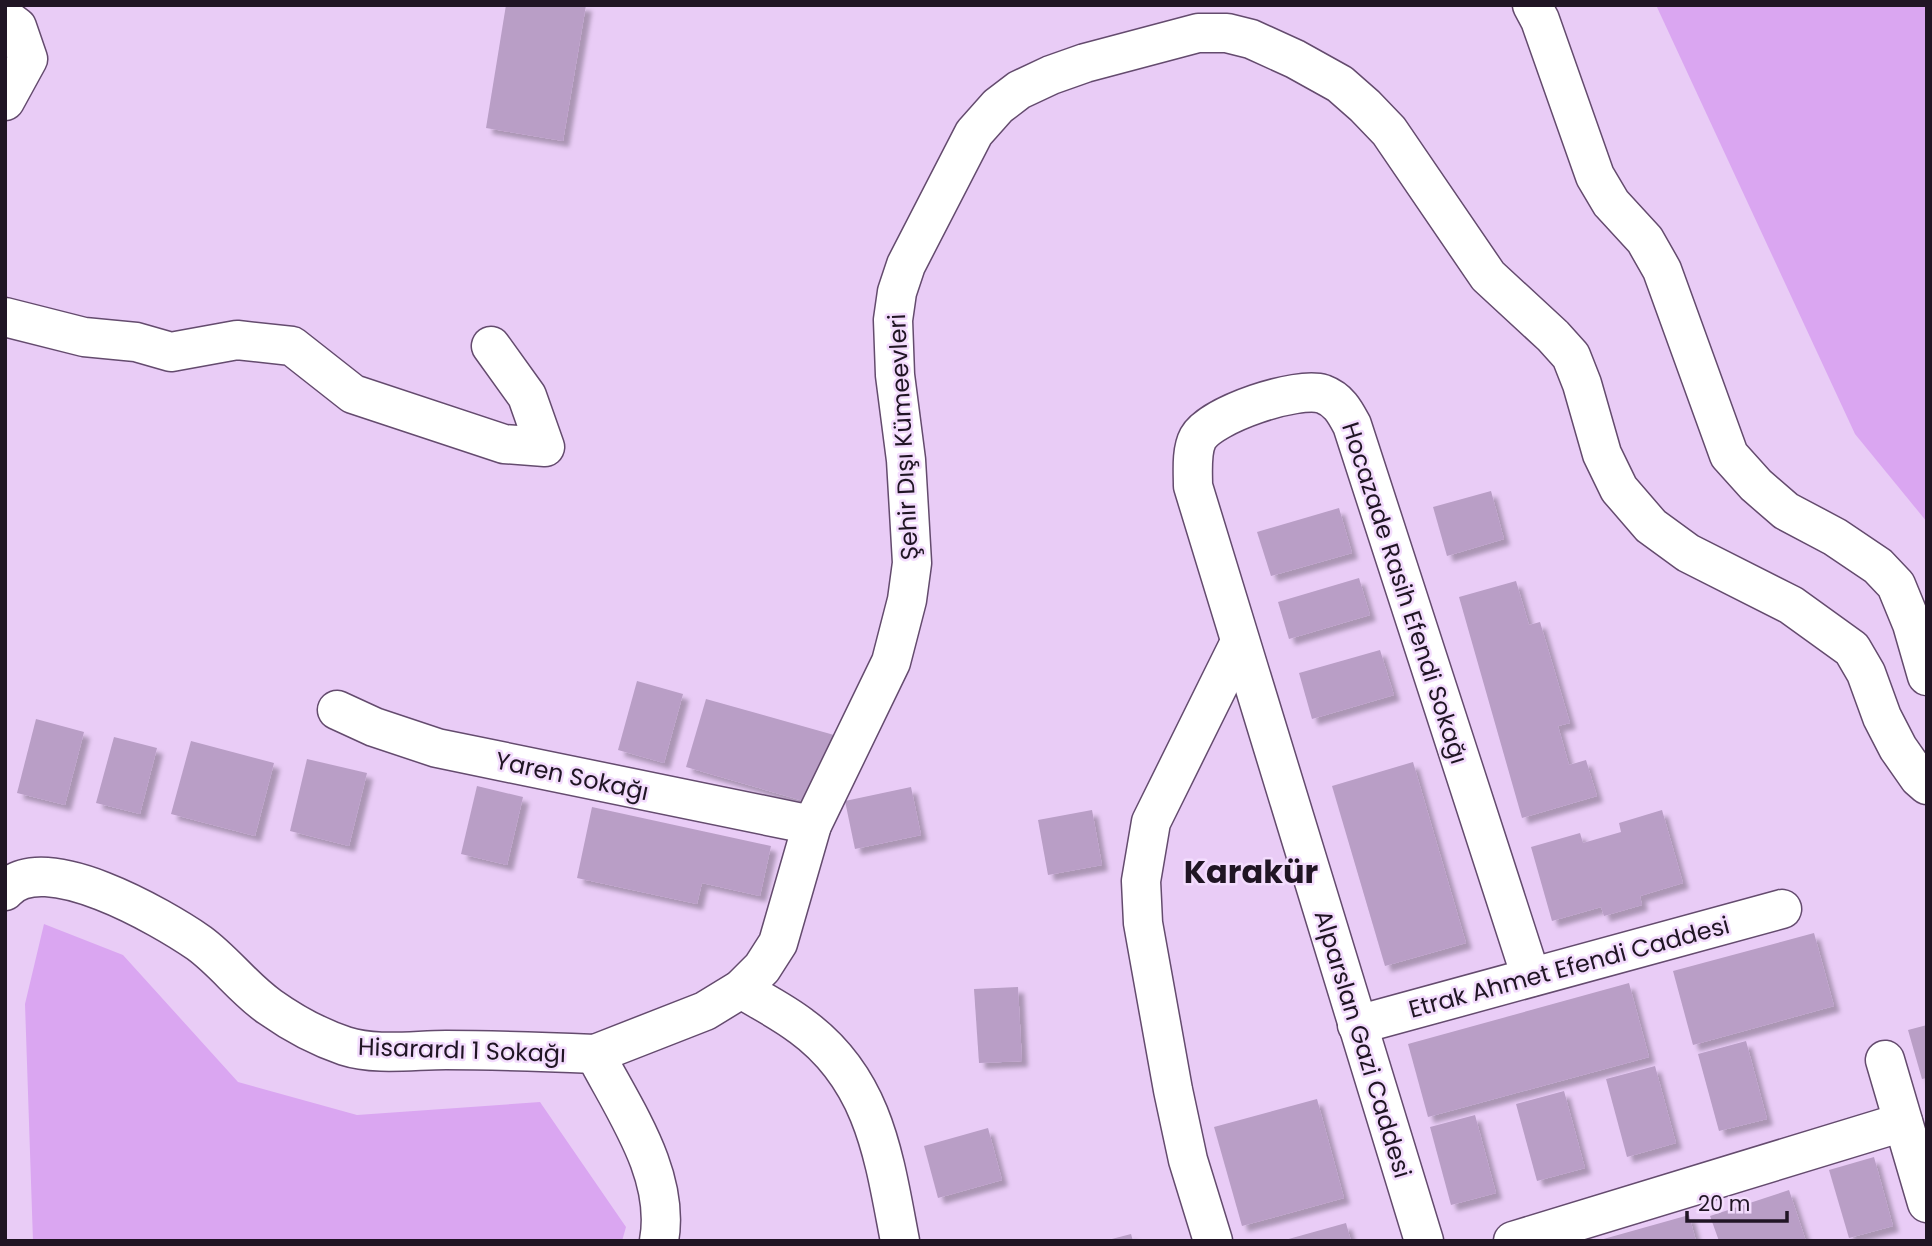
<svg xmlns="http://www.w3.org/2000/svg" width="1932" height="1246" font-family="Poppins,sans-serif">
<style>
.green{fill:#daa6f1}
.building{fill:#b99ec6;filter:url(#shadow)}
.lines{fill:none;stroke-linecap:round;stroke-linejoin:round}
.minor-casing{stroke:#644b6e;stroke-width:41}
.minor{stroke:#fff;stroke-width:38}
.labels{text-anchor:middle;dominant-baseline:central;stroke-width:5;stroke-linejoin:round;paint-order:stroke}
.street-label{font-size:24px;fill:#201524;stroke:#f3dcfd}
.district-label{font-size:32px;font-weight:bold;fill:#201524;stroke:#f3dcfd}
</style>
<defs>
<filter id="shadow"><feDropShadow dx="6" dy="6" stdDeviation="2" flood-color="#0004"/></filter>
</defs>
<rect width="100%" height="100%" fill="#e9ccf6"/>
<g class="green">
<path d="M1656 5H1927V522L1855 434Z"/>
<path d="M44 924 123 955 238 1082 357 1115 540 1102 626 1227 622 1241H33L25 1004Z"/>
</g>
<g class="building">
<path d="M506 5H586L563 141 486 128Z"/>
<path d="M1491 491 1504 539 1447 556 1433 507Z"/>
<path d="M1339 508 1352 553 1271 576 1257 532Z"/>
<path d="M1359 578 1370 615 1289 639 1278 602Z"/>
<path d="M1516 581 1529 625 1540 622 1570 723 1558 726 1569 765 1586 760 1597 796 1522 818 1459 597Z"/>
<path d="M1380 650 1394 695 1312 719 1299 673Z"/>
<path d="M637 681 683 694 664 763 618 750Z"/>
<path d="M706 699 834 735 814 804 686 767Z"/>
<path d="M36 719 84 732 65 805 17 793Z"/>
<path d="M114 737 157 748 140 814 96 803Z"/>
<path d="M191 741 274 763 255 836 171 814Z"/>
<path d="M307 759 367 773 349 846 290 831Z"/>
<path d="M1413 762 1466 943 1385 966 1332 786Z"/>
<path d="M477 786 523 797 507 865 461 854Z"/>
<path d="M911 787 921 835 855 849 845 801Z"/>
<path d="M592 807 771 846 760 896 702 883 697 904 577 878Z"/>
<path d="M1092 810 1102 865 1048 875 1038 820Z"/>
<path d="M1662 810 1683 883 1640 896 1642 905 1604 916 1601 907 1552 921 1531 847 1580 833 1583 843 1621 832 1619 823Z"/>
<path d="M1814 933 1834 1006 1693 1045 1673 971Z"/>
<path d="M1629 983 1649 1057 1428 1117 1408 1044Z"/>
<path d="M1018 987 1022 1061 979 1063 974 989Z"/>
<path d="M1927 1025V1078L1922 1079 1908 1030Z"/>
<path d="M1746 1041 1767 1119 1719 1131 1698 1054Z"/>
<path d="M1655 1066 1676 1143 1627 1157 1606 1079Z"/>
<path d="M1564 1091 1585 1168 1537 1181 1516 1104Z"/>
<path d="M1317 1099 1344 1198 1242 1226 1214 1127Z"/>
<path d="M1475 1115 1496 1193 1451 1205 1430 1127Z"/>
<path d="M988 1128 1002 1180 938 1198 924 1146Z"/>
<path d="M1874 1157 1893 1226 1849 1238 1829 1170Z"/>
<path d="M1789 1190 1806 1241H1719L1710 1216Z"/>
<path d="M1689 1215 1696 1241H1600V1240Z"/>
<path d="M1346 1223 1351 1241H1285V1240Z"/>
<path d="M1131 1234 1133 1241H1108V1240Z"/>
</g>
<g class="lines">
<g class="minor-casing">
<g id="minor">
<path d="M1532 5 1540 20 1595 176 1611 203 1645 240 1662 270 1729 455 1756 485 1786 511 1835 537 1878 566 1896 585 1912 624 1927 676"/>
<path d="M5 18 17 27 28 59 5 101"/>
<path d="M5 317 84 337 136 342 171 352 237 340 292 346 353 394 504 444 545 447 527 396 491 346"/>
<path d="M337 710 374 727 437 748 812 825"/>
<path d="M5 891C42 847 163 918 199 943 225 962 244 989 270 1007 294 1024 318 1037 345 1046 376 1056 414 1050 446 1050 496 1050 546 1052 595 1054"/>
<path d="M741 989C761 1001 783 1012 801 1026 875 1080 884 1158 900 1241"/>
<path d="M1357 1025 1782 909"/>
<path d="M1885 1060 1927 1203"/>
<path d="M659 1241C671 1175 624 1110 595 1054L705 1011 741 989 762 968 778 943 812 825 891 662 907 600 912 563 909 511 906 460 895 375 893 320 897 292 906 265 974 133 998 106 1019 90 1051 75 1085 63 1198 33H1227L1251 39 1295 59 1340 84 1365 106 1389 131 1488 276 1553 336 1571 356 1582 384 1602 454 1619 489 1651 526 1688 553 1791 605 1852 649 1866 673 1882 717 1898 748 1919 778 1927 785"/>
<path d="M1213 1241 1188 1160 1173 1090 1143 923 1141 881 1151 822 1240 642"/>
<path d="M1424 1241 1193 486C1193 472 1191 451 1198 438 1212 414 1297 386 1323 394 1339 400 1345 412 1352 425L1531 977"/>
<path d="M1513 1241 1903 1122"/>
</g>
</g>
<use href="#minor" class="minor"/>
</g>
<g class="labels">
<g class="street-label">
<text transform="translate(903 437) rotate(-93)">Şehir Dışı Kümeevleri</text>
<text transform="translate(1405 593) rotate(72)">Hocazade Rasih Efendi Sokağı</text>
<text transform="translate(572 776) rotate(12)">Yaren Sokağı</text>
<text transform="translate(1569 967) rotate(-15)">Etrak Ahmet Efendi Caddesi</text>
<text transform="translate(1363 1044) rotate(73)">Alparslan Gazi Caddesi</text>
<text transform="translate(462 1050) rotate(2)">Hisarardı 1 Sokağı</text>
</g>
<g class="district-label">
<text x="1251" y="871">Karakür</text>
</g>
</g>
<rect width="1932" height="1246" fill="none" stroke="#201524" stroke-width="14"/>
<path d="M1687 1211v10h100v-10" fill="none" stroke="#201524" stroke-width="3.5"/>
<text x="1698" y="1211" font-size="21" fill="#201524" stroke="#f3dcfd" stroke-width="5" paint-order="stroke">20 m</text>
</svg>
